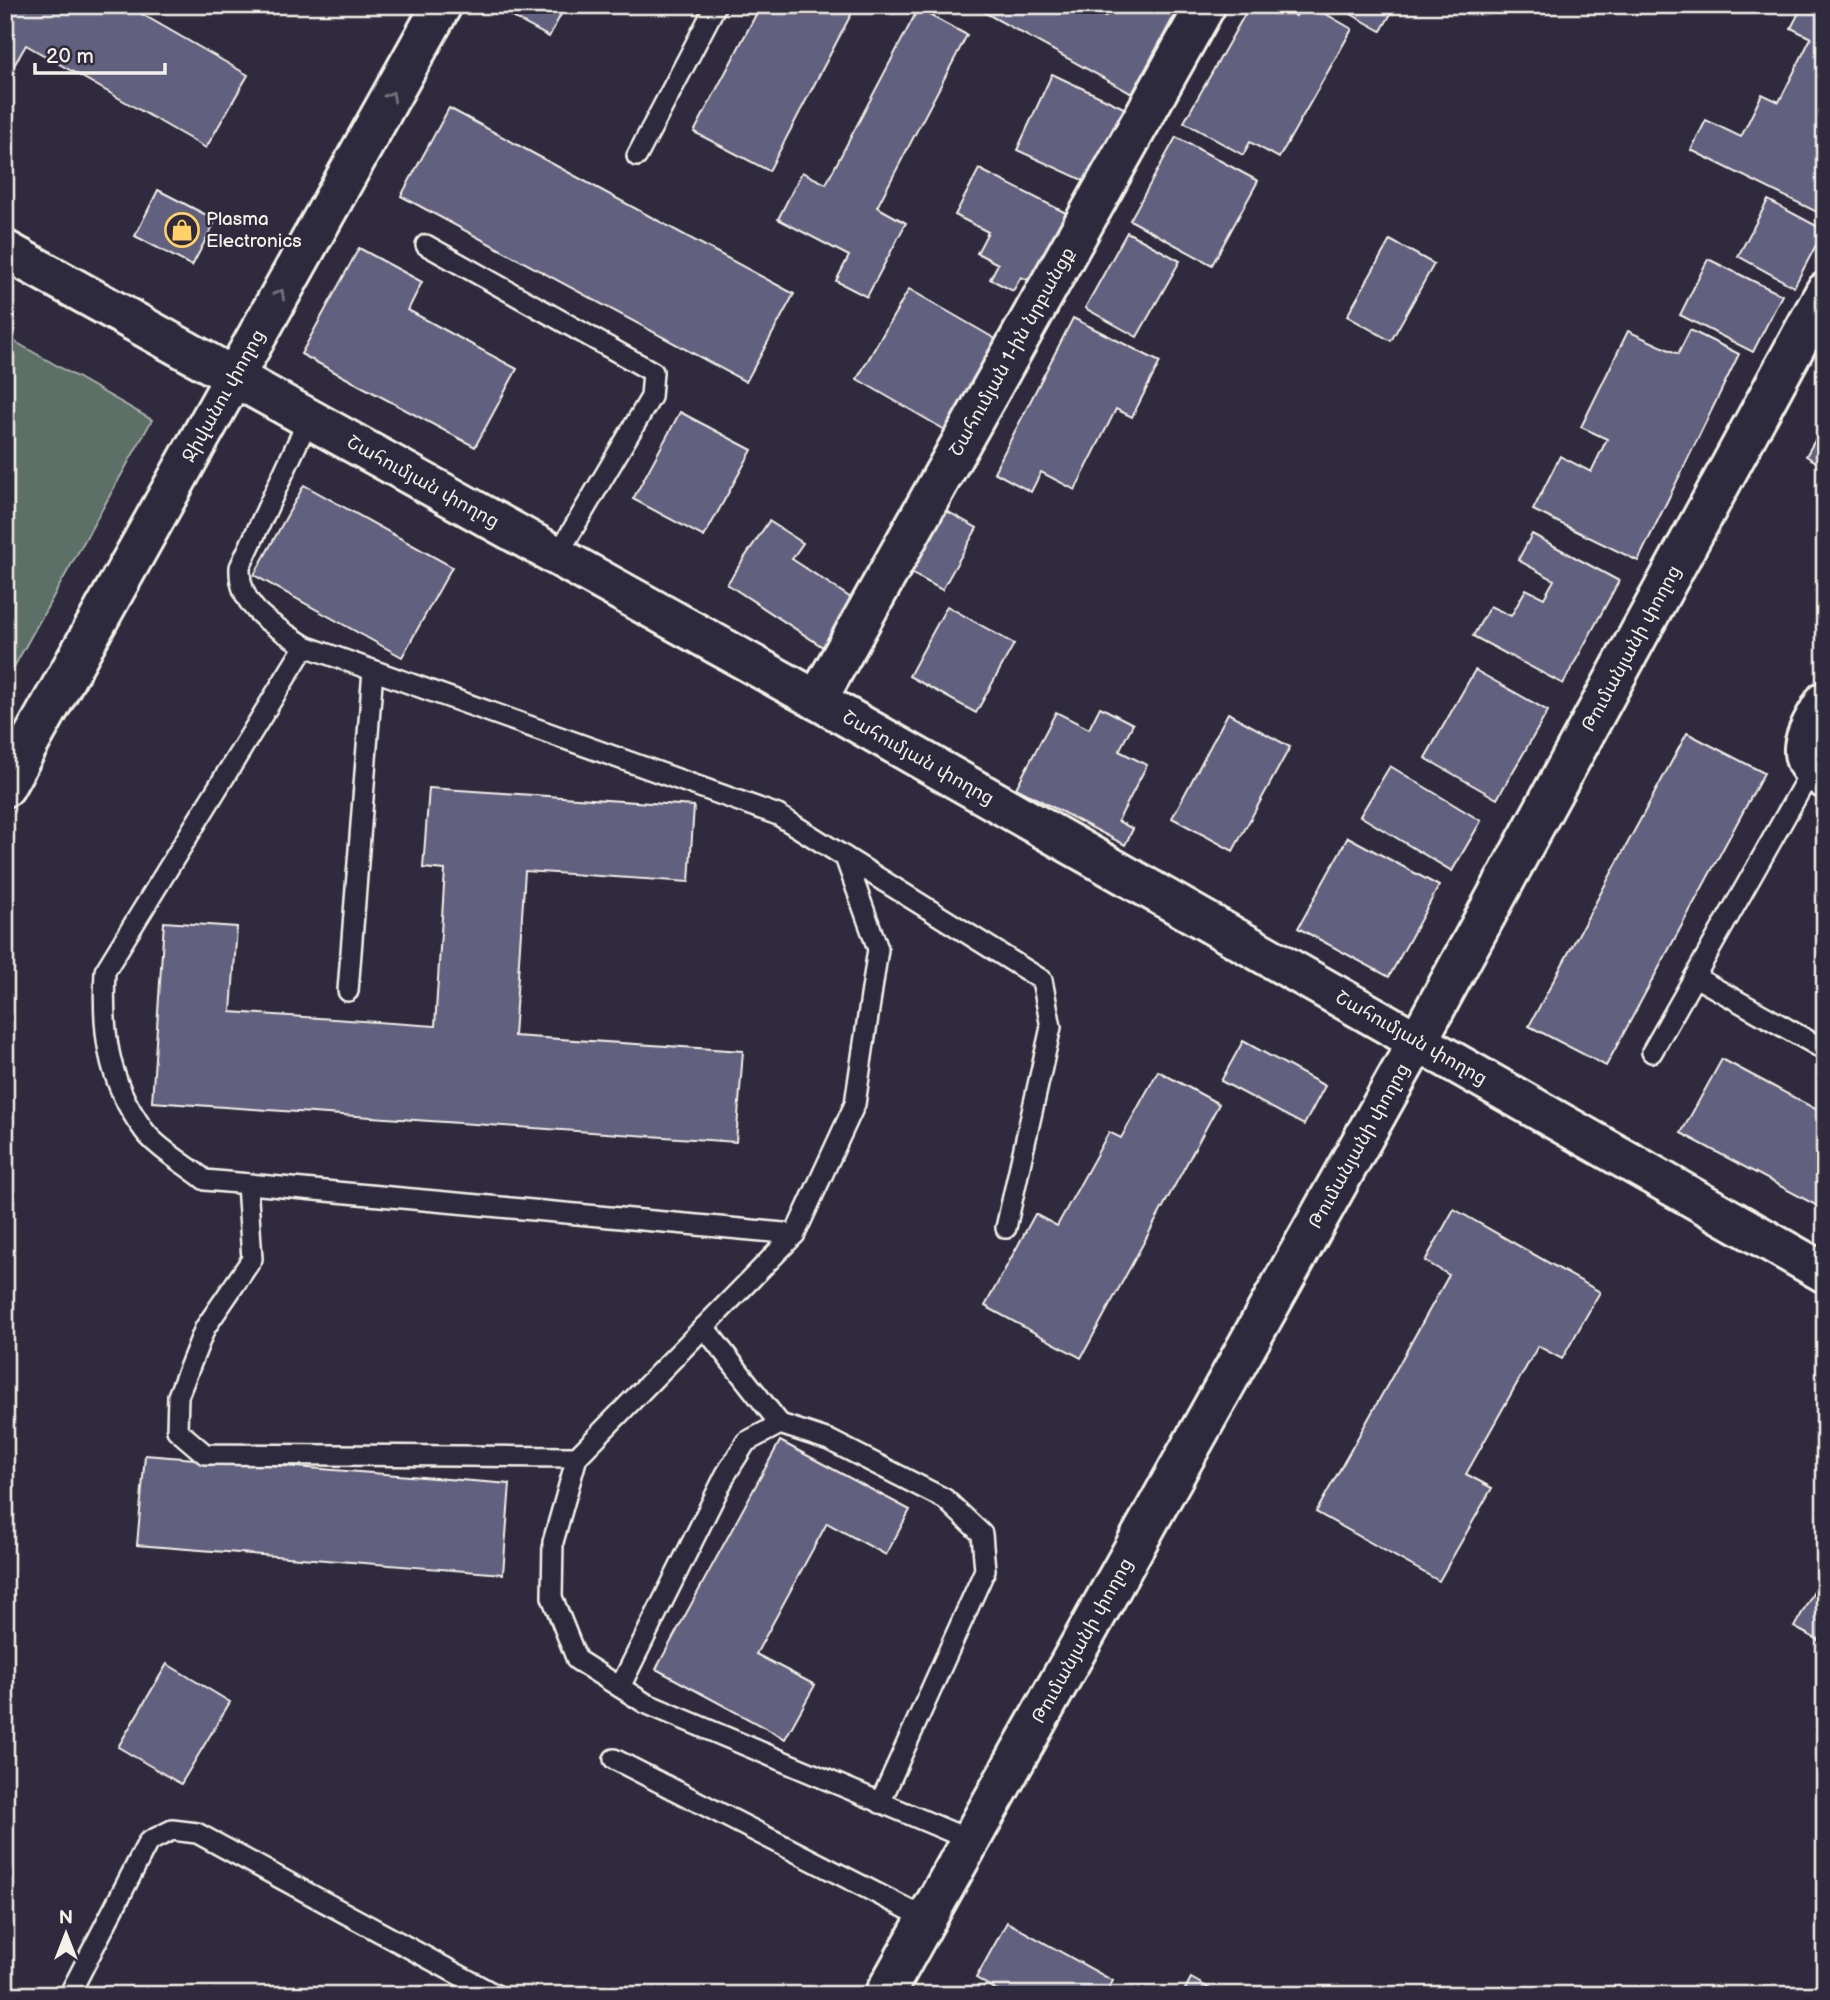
<svg xmlns="http://www.w3.org/2000/svg" width="1830" height="2000" font-family="'Balsamiq Sans','Noto Sans Armenian',sans-serif">
<style>
.green{fill:#5c6f68;stroke:#a8b0a8;stroke-width:2}
.building{fill:#62617f;stroke:#f4f1e8;stroke-width:2}
.lines{fill:none;stroke-linecap:round;stroke-linejoin:round}
.lane-casing{stroke:#f4f1e8;stroke-width:24}
.street-casing{stroke:#f4f1e8;stroke-width:44}
.secondary-casing{stroke:#f4f1e8;stroke-width:44}
.lane{stroke:#2f2a3d;stroke-width:19}
.street{stroke:#2f2a3d;stroke-width:38}
.secondary{stroke:#2f2a3d;stroke-width:38}
.oneway{stroke:#747079}
.labels{text-anchor:middle;dominant-baseline:central;stroke-width:5;stroke-linejoin:round;paint-order:stroke}
.poi-label{font-size:19px;fill:#f4f1e8;stroke:#2f2a3d;text-anchor:start}
.street-label{font-size:19px;fill:#f4f1e8;stroke:#2f2a3d}
</style>
<rect width="100%" height="100%" fill="#2f2a3d"/>
<filter id="ink" filterUnits="userSpaceOnUse"><feTurbulence type="fractalNoise" baseFrequency=".0143" numOctaves="2"/><feDisplacementMap in="SourceGraphic" scale="14" xChannelSelector="R" yChannelSelector="G"/><feConvolveMatrix kernelMatrix="1 2 1 2 8 2 1 2 1" color-interpolation-filters="sRGB"/></filter>
<g filter="url(#ink)">
<path class="green" d="M5 336 152 420 5 683Z"/>
<g class="building">
<path d="M16 5H126L248 75 206 148 26 45 5 81V25Z"/>
<path d="M499 5H566L549 37 498 9Z"/>
<path d="M761 5H856L769 171 694 132Z"/>
<path d="M971 5H1083L1105 17 1112 5H1180L1132 94Z"/>
<path d="M1250 5H1277L1296 16 1302 5H1310L1352 29 1279 158 1250 142 1243 155 1184 122Z"/>
<path d="M1335 5H1396L1381 31Z"/>
<path d="M1803 5 1825 12V216L1691 150 1706 120 1741 137 1762 94 1779 102 1811 38 1791 28Z"/>
<path d="M918 9 967 35 877 207 906 223 867 297 836 281 849 256 778 219 802 172 826 184Z"/>
<path d="M1052 74 1126 109 1091 184 1017 150Z"/>
<path d="M449 108 794 294 746 382 401 196Z"/>
<path d="M1176 137 1258 181 1212 265 1130 220Z"/>
<path d="M979 169 1072 216 1037 284 1021 277 1013 291 990 279 998 264 977 253 988 232 955 215Z"/>
<path d="M158 190 216 220 192 266 135 236Z"/>
<path d="M1768 200 1824 230 1794 287 1738 256Z"/>
<path d="M1127 232 1180 261 1137 337 1085 308Z"/>
<path d="M1390 240 1434 264 1391 341 1347 316Z"/>
<path d="M359 248 422 282 408 310 517 369 475 447 301 354Z"/>
<path d="M1708 259 1782 295 1753 352 1680 315Z"/>
<path d="M909 289 999 341 947 431 857 379Z"/>
<path d="M1073 318 1160 362 1132 417 1116 409 1075 490 1041 472 1031 492 994 472Z"/>
<path d="M1690 330 1739 354 1638 561 1533 510 1560 456 1591 472 1607 439 1581 427 1628 331 1678 354Z"/>
<path d="M680 412 752 450 704 537 633 499Z"/>
<path d="M1825 423V467L1806 456Z"/>
<path d="M304 485 452 567 402 657 254 575Z"/>
<path d="M945 510 977 528 942 590 911 573Z"/>
<path d="M769 521 803 543 792 559 857 602 826 649 727 584Z"/>
<path d="M1532 534 1619 581 1563 684 1473 636 1490 606 1511 616 1526 589 1544 598 1554 580 1518 560Z"/>
<path d="M947 606 1014 644 976 713 909 676Z"/>
<path d="M1475 670 1548 711 1497 799 1425 758Z"/>
<path d="M1100 707 1133 724 1119 751 1147 765 1118 821 1133 829 1125 845 1016 788 1056 712 1089 729Z"/>
<path d="M1228 713 1290 747 1233 851 1172 818Z"/>
<path d="M1687 733 1764 773 1606 1066 1529 1026Z"/>
<path d="M1390 766 1481 821 1452 871 1360 816Z"/>
<path d="M429 788 694 806 689 882 525 871 514 1036 743 1051 736 1142 152 1102 164 922 237 927 231 1012 435 1026 445 870 423 868Z"/>
<path d="M1348 837 1439 886 1389 977 1298 928Z"/>
<path d="M1243 1041 1325 1086 1304 1125 1221 1081Z"/>
<path d="M1722 1059 1825 1114V1210L1681 1133Z"/>
<path d="M1158 1071 1219 1104 1081 1358 985 1306 1035 1214 1057 1226 1109 1132 1121 1138Z"/>
<path d="M1454 1209 1600 1292 1562 1359 1538 1346 1466 1474 1492 1488 1439 1581 1316 1512 1449 1275 1425 1261Z"/>
<path d="M780 1441 910 1510 886 1555 827 1523 756 1654 815 1685 785 1739 656 1669Z"/>
<path d="M145 1455 510 1484 503 1574 137 1545Z"/>
<path d="M1825 1572V1644L1794 1627Z"/>
<path d="M167 1664 230 1702 181 1784 118 1747Z"/>
<path d="M1007 1922 1113 1981 1105 1995H1005L976 1978Z"/>
<path d="M1191 1978 1221 1995H1182Z"/>
</g>
<g class="lines">
<g class="lane-casing">
<g id="lane">
<path d="M637 156 716 5"/>
<path d="M426 245 653 372 651 397 557 556"/>
<path d="M309 418 240 567C238 609 274 625 305 646L778 815 845 857 878 949 855 1104 795 1234 577 1457 553 1542 552 1597 577 1660 645 1703 970 1840"/>
<path d="M305 646 105 971C102 1030 107 1080 143 1129 155 1147 188 1166 205 1180L795 1234"/>
<path d="M845 857 1042 980 1051 1027 1006 1228"/>
<path d="M1695 977 1825 1050"/>
<path d="M348 991 373 670"/>
<path d="M1652 1052 1811 771"/>
<path d="M247 1184 252 1259 205 1328 178 1396 177 1430 205 1454 577 1457"/>
<path d="M704 1327 780 1424"/>
<path d="M620 1687 726 1474 746 1442 780 1424 829 1440 945 1499 982 1534 985 1570 880 1803"/>
<path d="M614 1759 927 1919"/>
<path d="M69 1995 148 1842 172 1830 197 1833 496 1995"/>
</g>
</g>
<g class="street-casing">
<g id="street">
<path id="s1" d="M817 700 1206 5"/>
<path d="M1825 701C1809 729 1787 758 1825 779"/>
<path id="s2" d="M884 1995 1417 1042 1825 292"/>
</g>
</g>
<g class="secondary-casing">
<g id="secondary">
<path id="s3" d="M5 250 817 700 1825 1273"/>
<path id="s4" d="M5 787 442 5"/>
</g>
</g>
<use href="#lane" class="lane"/>
<use href="#street" class="street"/>
<use href="#secondary" class="secondary"/>
</g>
<defs><path id="oneway-chevron" d="M-2-3.5L2.5 0L-2 3.5" fill="none" stroke-width="1.6" stroke-linecap="round" stroke-linejoin="round" transform="scale(1.75)"/></defs>
<g class="oneway">
<use href="#oneway-chevron" transform="translate(391 96) rotate(-61)"/>
<use href="#oneway-chevron" transform="translate(280 294) rotate(-61)"/>
</g>
</g>
<defs>
<g id="shop-ring" transform="scale(1.75)"><circle r="9.5" fill="#2f2a3d" stroke="#ffd166" stroke-width="1.5"/><path d="M-5-2.5h2.3a2.7 3.5 0 0 1 5.4 0H5L5.5 6h-11ZM-1.5-2.5h3a1.5 2.3 0 0 0-3 0Z" fill="#ffd166"/></g>
</defs>
<g fill-rule="evenodd">
<use href="#shop-ring" x="182" y="230"/>
</g>
<g class="labels">
<g class="poi-label">
<text x="206" y="219">Plasma<tspan x="206" dy="22">Electronics</tspan></text>
</g>
<g class="street-label">
<text stroke="none"><textPath href="#s1" startOffset="399">Շահումյան 1-ին նրբանցք</textPath></text>
<text stroke="none"><textPath href="#s4" startOffset="448">Ջիվանու փողոց</textPath></text>
<text stroke="none"><textPath href="#s3" startOffset="478">Շահումյան փողոց</textPath></text>
<text stroke="none"><textPath href="#s2" startOffset="1540">Թումանյանի փողոց</textPath></text>
<text stroke="none"><textPath href="#s3" startOffset="1045">Շահումյան փողոց</textPath></text>
<text stroke="none"><textPath href="#s3" startOffset="1612">Շահումյան փողոց</textPath></text>
<text stroke="none"><textPath href="#s2" startOffset="973">Թումանյանի փողոց</textPath></text>
<text stroke="none"><textPath href="#s2" startOffset="406">Թումանյանի փողոց</textPath></text>
</g>
</g>
<rect width="1830" height="2000" fill="none" stroke="#2f2a3d" stroke-width="28"/>
<rect x="14" y="14" width="1802" height="1972" fill="none" stroke="#f4f1e8" stroke-width="2.5" filter="url(#ink)"/>
<g transform="translate(66 1934)" stroke="#2f2a3d" stroke-width="5" paint-order="stroke">
<path d="M0-5L12 26L0 18L-12 26Z" fill="#f4f1e8"/>
<text y="-10" font-size="19" font-weight="bold" text-anchor="middle" fill="#f4f1e8">N</text>
</g>
<path d="M35 63v10h130v-10" fill="none" stroke="#f4f1e8" stroke-width="3.5"/>
<text x="46" y="63" font-size="21" fill="#f4f1e8" stroke="#2f2a3d" stroke-width="5" paint-order="stroke">20 m</text>
</svg>
